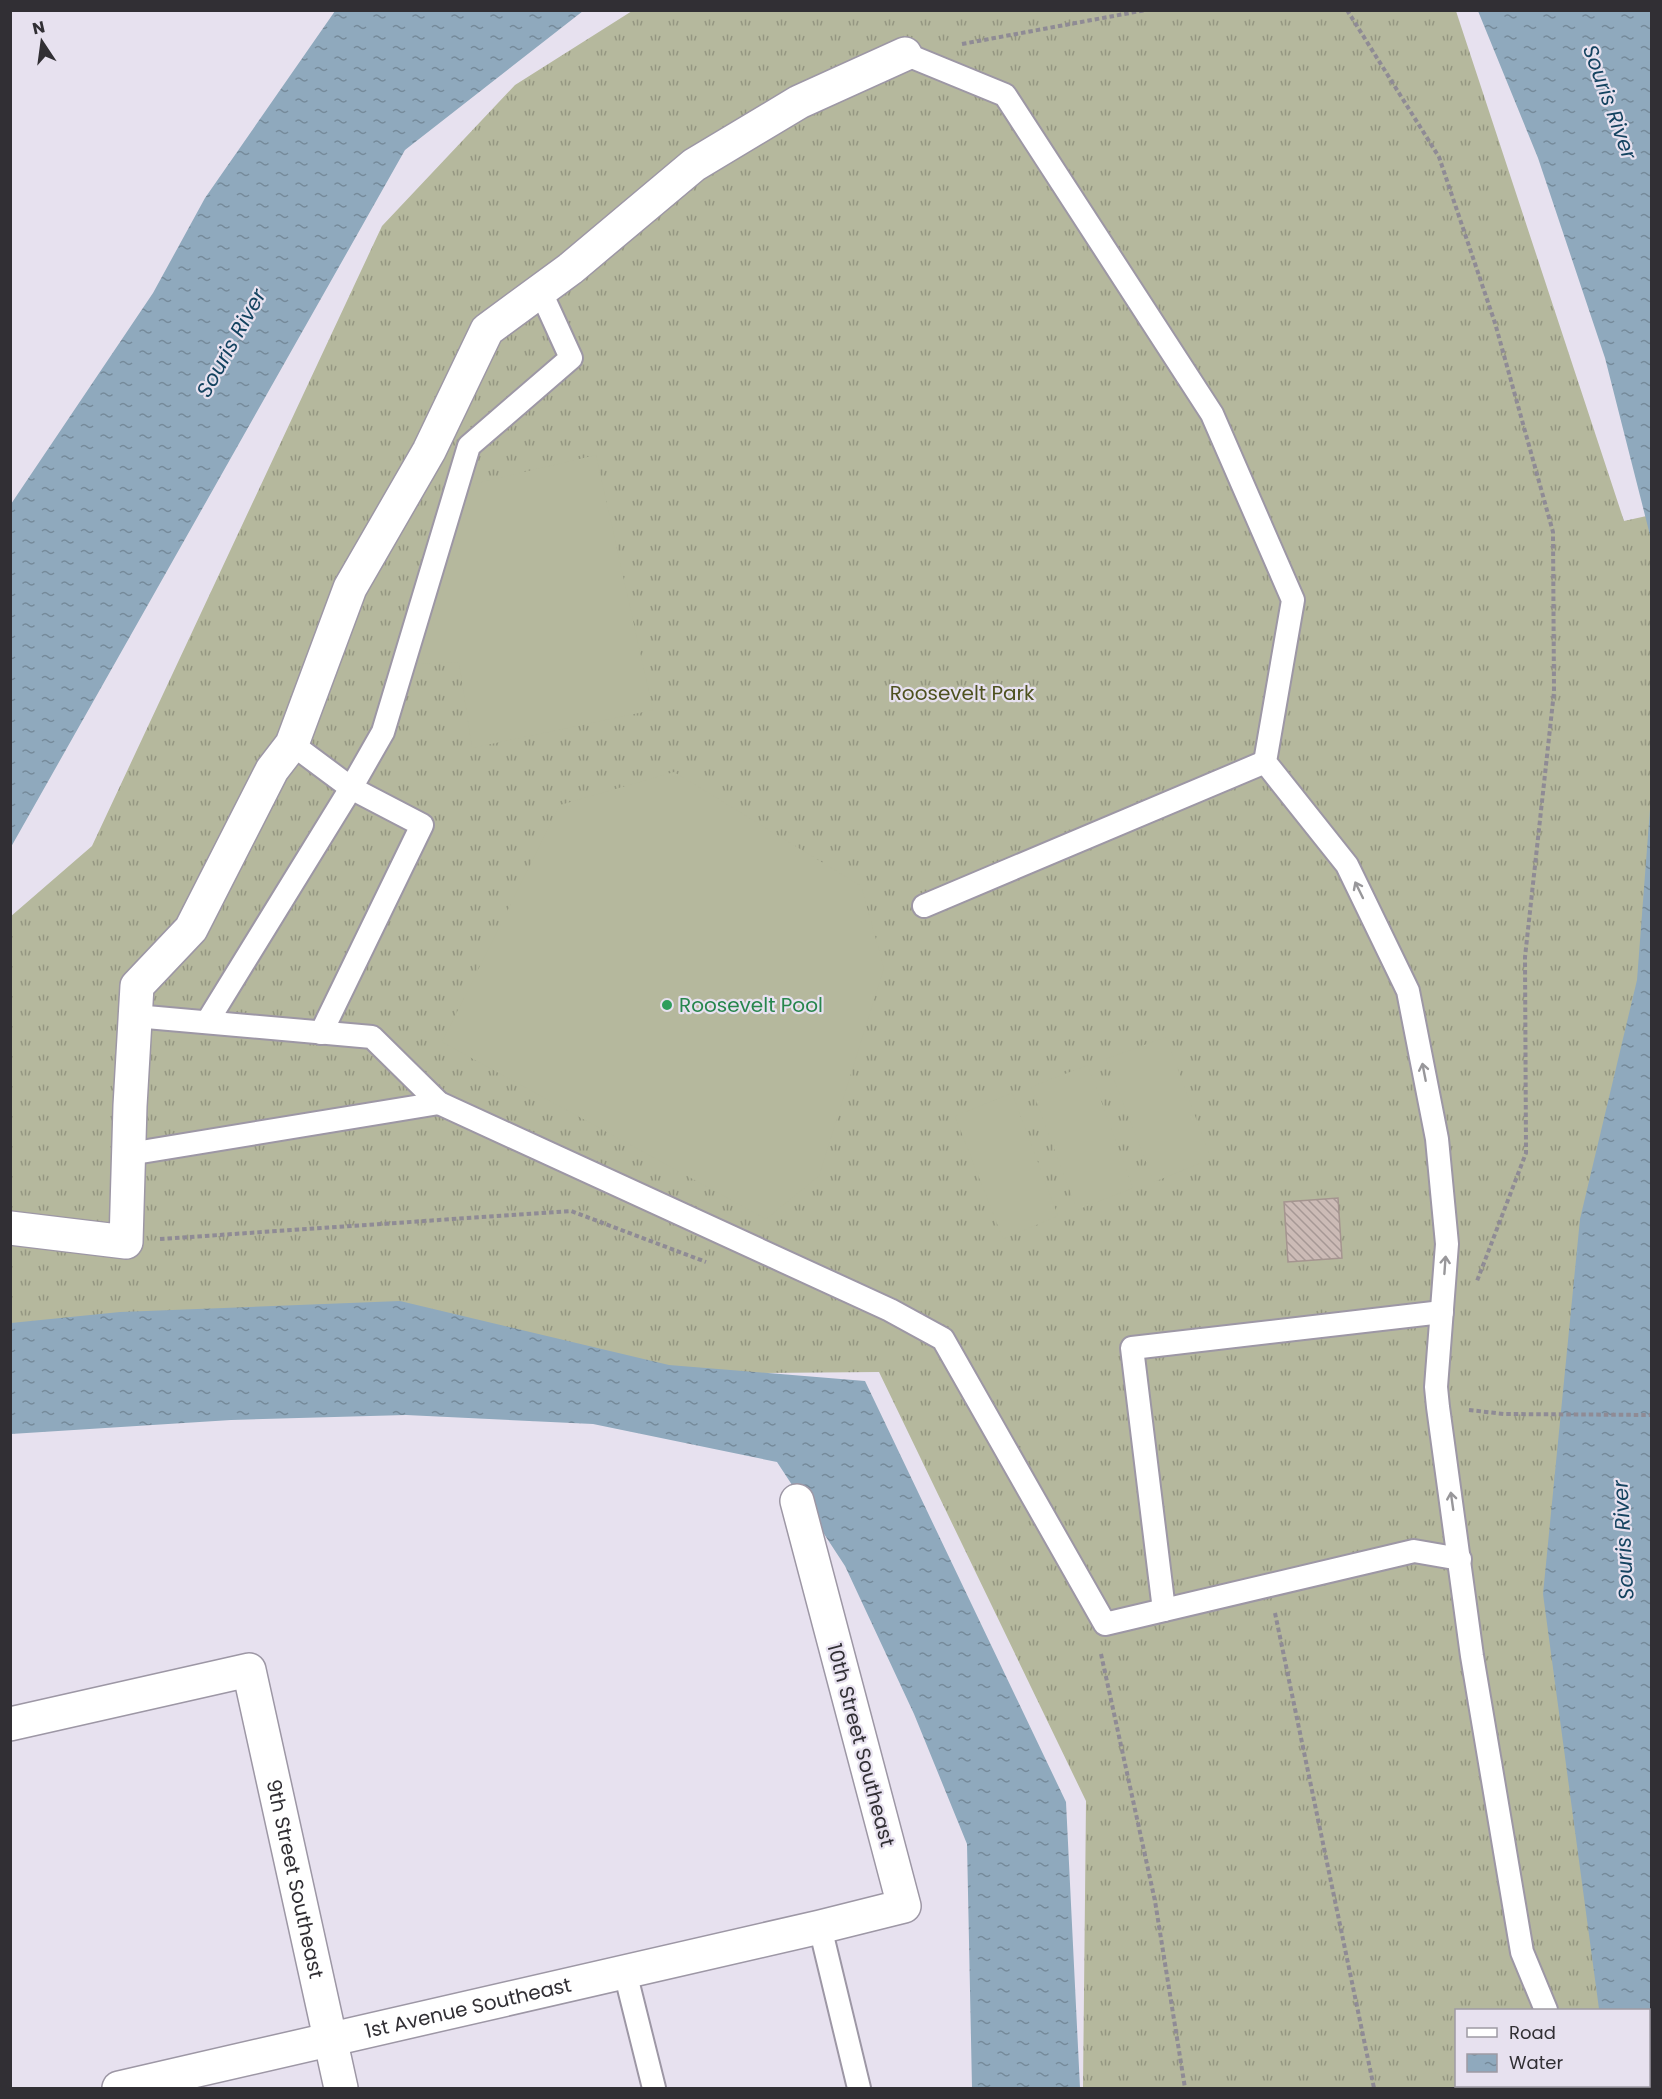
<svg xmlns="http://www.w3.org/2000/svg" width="1662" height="2099" font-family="Poppins,sans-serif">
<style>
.grass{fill:url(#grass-tufts);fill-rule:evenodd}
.garden{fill:#b5b89d}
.water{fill:url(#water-ripples)}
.building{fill:url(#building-back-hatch);stroke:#a59590;stroke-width:1.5}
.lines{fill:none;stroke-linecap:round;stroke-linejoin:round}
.service-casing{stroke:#9d97a5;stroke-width:26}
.minor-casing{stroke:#9d97a5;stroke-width:36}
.path{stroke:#8f8b95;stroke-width:4;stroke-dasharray:4.5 3;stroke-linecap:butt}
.service{stroke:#fff;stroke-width:22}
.minor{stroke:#fff;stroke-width:33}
.oneway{stroke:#98979a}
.leisure-dot{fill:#2e9e5b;stroke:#e7e1ef;stroke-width:2}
.labels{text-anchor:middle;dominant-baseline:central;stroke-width:4.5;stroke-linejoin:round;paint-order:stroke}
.park-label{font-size:20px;fill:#4e511f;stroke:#e7e1ef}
.leisure-label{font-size:20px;fill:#27864d;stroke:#e7e1ef;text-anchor:start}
.street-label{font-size:20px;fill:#312f34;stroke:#e7e1ef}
.water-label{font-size:21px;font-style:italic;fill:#144360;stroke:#e7e1ef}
</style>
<defs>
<pattern id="grass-tufts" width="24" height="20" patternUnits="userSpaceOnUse" patternTransform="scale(1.5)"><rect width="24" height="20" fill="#b5b89d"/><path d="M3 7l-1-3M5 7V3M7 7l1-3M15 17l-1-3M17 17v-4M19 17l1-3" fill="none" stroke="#949681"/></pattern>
<pattern id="water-ripples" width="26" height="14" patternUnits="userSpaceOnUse" patternTransform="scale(1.5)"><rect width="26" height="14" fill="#8fa9bd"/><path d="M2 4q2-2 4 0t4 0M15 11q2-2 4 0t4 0" fill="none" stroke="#758a9a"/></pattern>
<pattern id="building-back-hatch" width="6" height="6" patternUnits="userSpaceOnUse" patternTransform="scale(1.5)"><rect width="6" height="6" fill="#ccbbb6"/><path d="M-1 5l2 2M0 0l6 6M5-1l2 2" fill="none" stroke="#a69895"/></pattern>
</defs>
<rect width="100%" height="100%" fill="#e7e1ef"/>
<path class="grass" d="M632 11H1456L1624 521 1651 515V2088H1083L1086 1801 879 1372 11 1380 10 917 92 846 382 226 515 85ZM1456 2010H1648V2086H1456Z"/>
<g class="garden">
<path d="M596 455 653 710 472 748 459 662 394 665 465 486Z"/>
<path d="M674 772 861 886 884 968 819 1176 766 1219 442 1042 560 805Z"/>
<path d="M1166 1037 1211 1159 1154 1182 1106 1059Z"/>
<path d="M1088 1065 1133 1188 1077 1210 1031 1087Z"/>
<path d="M1012 1093 1058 1216 1003 1239 955 1116Z"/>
</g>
<g class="water">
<path d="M335 11H583L405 150 11 847V504L153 293 205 198Z"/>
<path d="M1478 11H1651V539L1605 358 1538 158Z"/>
<path d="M1651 796 1652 2088H1640L1639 2086H1648V2010L1599 2009 1543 1594 1580 1219 1637 980Z"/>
<path d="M400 1301 669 1365 865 1381 1066 1802 1080 2088H972L967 1844 914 1714 845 1566 777 1462 593 1424 406 1415 231 1420 11 1434V1323L120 1312Z"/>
</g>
<path class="building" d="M1338 1198 1342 1258 1288 1262 1284 1202Z"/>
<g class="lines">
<g class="service-casing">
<g id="service">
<path d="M905 54 1005 95 1212 414 1293 600 1265 762 1347 865 1408 991 1437 1139 1447 1244 1436 1387 1438 1407 1472 1656 1522 1952 1546 2010"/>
<path d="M292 744 351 788 383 732 469 446 571 358 540 290"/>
<path d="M924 906 1265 762"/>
<path d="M135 1016 372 1037 439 1103 890 1310 943 1339 1105 1624 1414 1551 1460 1559"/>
<path d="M207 1022 351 788 422 825 321 1033"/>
<path d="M129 1154 439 1103"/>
<path d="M1164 1610 1132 1348 1442 1312"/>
<path d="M820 1927 859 2088"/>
<path d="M625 1972 654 2088"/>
<path d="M1576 2086 1578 2088"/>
</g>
</g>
<g class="minor-casing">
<g id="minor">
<path d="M10 1228 126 1242 130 1106 137 986 191 929 272 770 292 744 350 588 429 451 487 330 570 269 694 165 799 102 905 54"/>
<path id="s1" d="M10 1724 249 1670 341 2088"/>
<path id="s2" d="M119 2088 820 1927 904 1906 797 1501"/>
</g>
</g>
<g class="path">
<path d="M1347 10 1439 157 1495 323 1553 532 1554 692 1525 957 1526 1153 1477 1281"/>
<path d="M962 44 1146 10"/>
<path d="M160 1239 571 1211 706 1262"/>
<path d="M1469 1410 1504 1414 1652 1415"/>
<path d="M1275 1613 1374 2088"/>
<path d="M1101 1654 1155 1901 1185 2088"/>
</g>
<use href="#service" class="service"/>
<use href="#minor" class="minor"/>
</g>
<defs><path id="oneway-shaft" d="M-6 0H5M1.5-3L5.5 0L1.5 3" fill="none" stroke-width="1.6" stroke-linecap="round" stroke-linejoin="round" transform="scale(1.5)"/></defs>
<g class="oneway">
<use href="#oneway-shaft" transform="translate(1359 890) rotate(-116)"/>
<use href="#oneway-shaft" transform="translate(1424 1072) rotate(-101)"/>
<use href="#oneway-shaft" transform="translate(1445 1265) rotate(-86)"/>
<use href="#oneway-shaft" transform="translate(1452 1501) rotate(-98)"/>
</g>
<circle class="leisure-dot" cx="667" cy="1005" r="6"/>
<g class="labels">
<g class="park-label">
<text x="962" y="693">Roosevelt Park</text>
</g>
<g class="leisure-label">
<text x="679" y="1005">Roosevelt Pool</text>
</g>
<g class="street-label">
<text transform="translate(861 1745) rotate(75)">10th Street Southeast</text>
<text stroke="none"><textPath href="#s1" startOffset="459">9th Street Southeast</textPath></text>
<text stroke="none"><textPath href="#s2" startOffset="358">1st Avenue Southeast</textPath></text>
</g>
<g class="water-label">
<text transform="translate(1610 102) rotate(70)">Souris River</text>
<text transform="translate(231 343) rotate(-61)">Souris River</text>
<text transform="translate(1623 1540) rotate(-93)">Souris River</text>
</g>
</g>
<rect width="1662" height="2099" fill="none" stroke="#312f34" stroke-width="24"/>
<rect x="1455" y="2009" width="195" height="78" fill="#e7e1ef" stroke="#9e9aa4" stroke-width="1.5"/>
<rect x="1467" y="2028" width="30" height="9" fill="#ffffff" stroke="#9e9aa4" stroke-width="1.5"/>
<text x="1509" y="2039" font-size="18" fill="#312f34">Road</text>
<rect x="1467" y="2054" width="30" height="18" fill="url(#water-ripples)" stroke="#9e9aa4" stroke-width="1.5"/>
<text x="1509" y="2069" font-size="18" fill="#312f34">Water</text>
<g transform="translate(42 42) rotate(347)" stroke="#e7e1ef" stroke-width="4.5" paint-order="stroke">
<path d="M0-4.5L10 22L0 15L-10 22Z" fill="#312f34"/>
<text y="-9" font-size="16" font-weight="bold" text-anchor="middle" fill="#312f34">N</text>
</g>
</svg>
